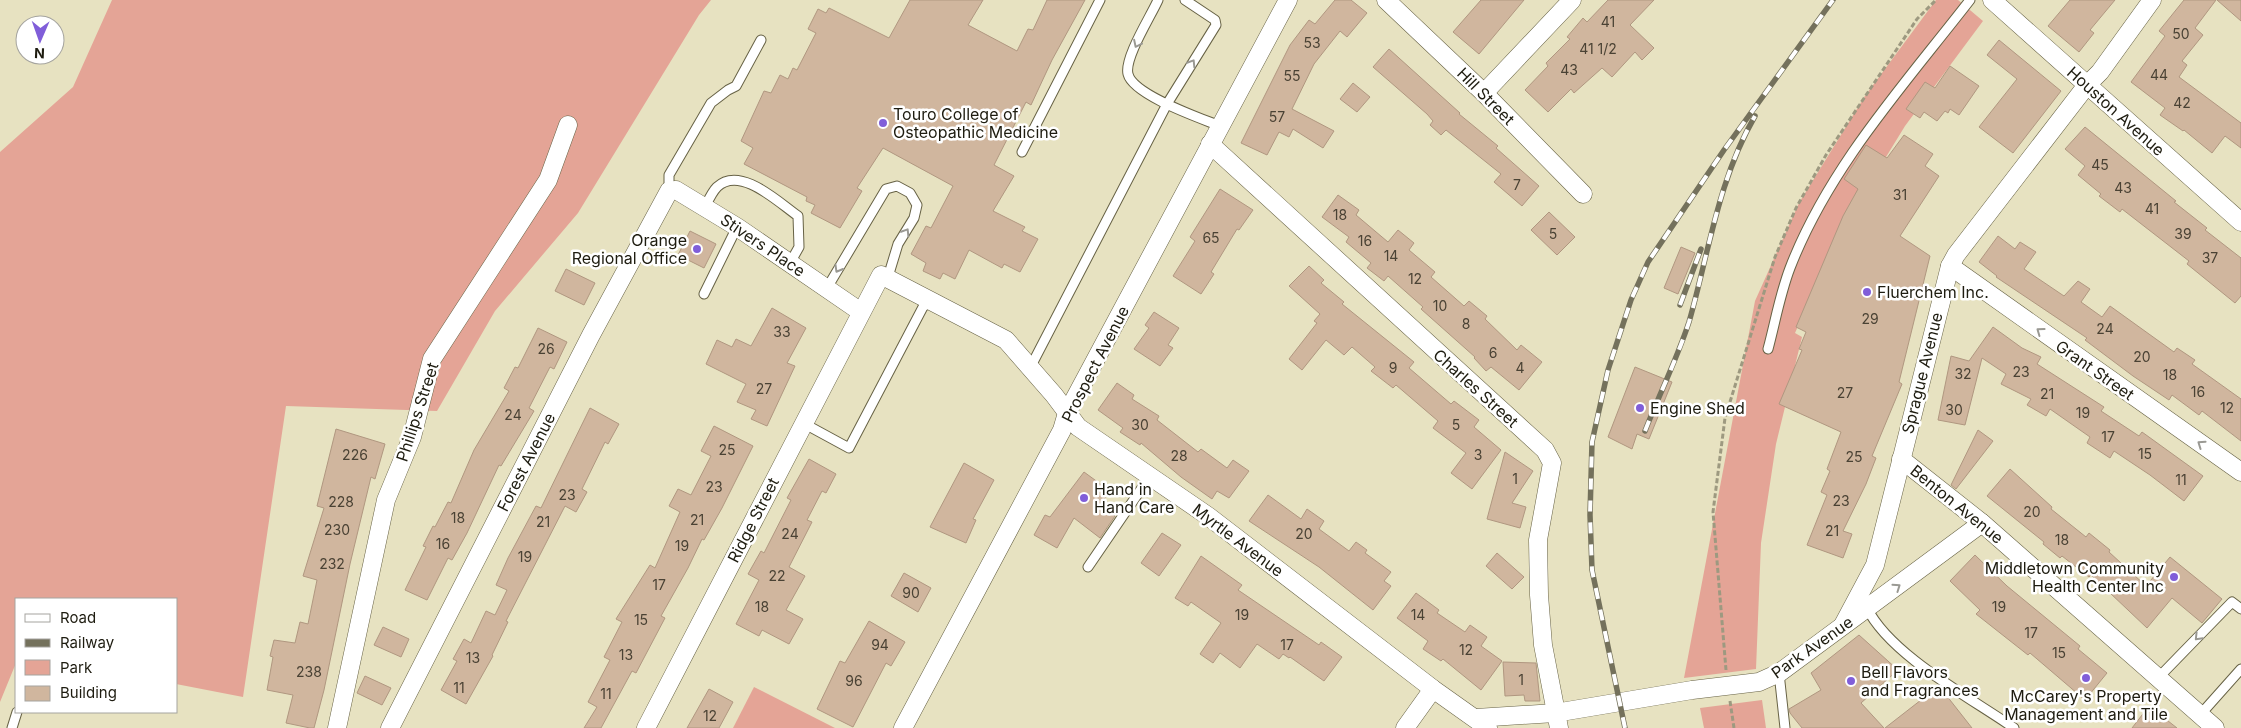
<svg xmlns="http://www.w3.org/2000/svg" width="2241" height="728" font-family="Inter,sans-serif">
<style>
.green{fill:#e4a496}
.building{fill:#d0b69e;stroke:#b09780}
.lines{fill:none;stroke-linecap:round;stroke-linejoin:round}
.service-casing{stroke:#676245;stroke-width:11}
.minor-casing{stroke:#676245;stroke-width:19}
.path{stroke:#9d9980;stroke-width:3;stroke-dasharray:5 2.5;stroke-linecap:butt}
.service{stroke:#fff;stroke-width:9}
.minor{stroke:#fff;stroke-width:18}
.rail-casing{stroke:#74715c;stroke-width:5.5}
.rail{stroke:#fff;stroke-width:4;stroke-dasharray:11;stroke-linecap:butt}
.oneway{stroke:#9a9993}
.poi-dot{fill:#805ed9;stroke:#fff;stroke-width:2}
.labels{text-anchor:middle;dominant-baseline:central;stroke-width:5;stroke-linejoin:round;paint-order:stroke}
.number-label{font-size:14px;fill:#4a4234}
.street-label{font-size:16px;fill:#1e1c10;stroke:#fff}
.poi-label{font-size:16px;fill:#1e1c10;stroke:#fff;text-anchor:start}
</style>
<rect width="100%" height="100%" fill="#e7e2c1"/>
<g class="green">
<path d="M112 0H711L699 15 578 213 495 311 437 411 286 406 243 697 176 684V599H16V663L0 702V152L73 87Z"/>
<path d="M1936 0H1958L1983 21 1905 126 1840 232 1795 333 1802 337 1776 444 1761 543 1756 669 1684 678 1755 301 1799 203 1865 96Z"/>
<path d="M754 687 835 728H733Z"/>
<path d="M1762 700 1766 728H1704L1700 708Z"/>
</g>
<g class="building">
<path d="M910 0H983L968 25 1017 51 1028 29 1033 30 1047 0H1085L1052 60 1031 105 1026 102 994 165 1014 176 993 211 1025 227 1022 231 1038 239 1020 272 1004 264 1002 268 969 250 955 279 943 273 940 279 923 271 926 263 911 254 926 226 931 228 953 186 883 148 857 188 862 191 840 228 811 213 815 205 806 201 807 197 744 164 753 148 741 141 764 91 771 93 780 75 788 79 793 68 797 70 816 33 808 29 818 9 826 13 829 8 889 38Z"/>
<path d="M1335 0H1351L1367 13 1347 37 1340 31 1314 64 1292 109 1334 131 1323 148 1293 129 1289 137 1279 132 1267 155 1241 143 1290 45 1309 20 1315 24Z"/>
<path d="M1481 0H1524L1479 54 1453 32Z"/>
<path d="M1608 0H1654L1630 25 1654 48 1642 60 1635 52 1612 77 1602 68 1574 93 1571 89 1548 112 1525 90 1548 66 1546 63 1570 39 1567 37 1583 18 1587 22Z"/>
<path d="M2070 0H2115L2090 30 2094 33 2079 52 2048 26Z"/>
<path d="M2184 0H2216L2195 28 2203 35 2182 61 2187 65 2179 77 2241 123V148L2225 136 2212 153 2184 130 2183 131 2160 115 2165 108 2131 82 2165 36 2159 31Z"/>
<path d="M2217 0H2241V21Z"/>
<path d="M1999 40 2061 91 2013 153 1979 127 2017 79 1987 55Z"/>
<path d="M1389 49 1460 113 1459 114 1498 146 1496 148 1539 186 1522 206 1494 182 1501 174 1446 130 1441 135 1430 125 1433 121 1427 114 1373 67Z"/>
<path d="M1950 66 1979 86 1959 115 1950 109 1948 113 1945 111 1937 121 1924 112 1920 118 1906 109 1925 82 1935 88Z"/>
<path d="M1353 83 1370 97 1357 112 1340 99Z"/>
<path d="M2085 127 2176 201 2174 202 2207 228 2205 230 2241 258V296L2235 303 2187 264 2189 261 2122 209 2120 212 2099 196 2101 194 2078 175 2085 166 2065 149Z"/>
<path d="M1904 135 1933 154 1925 166 1939 176 1900 236 1930 256 1899 382 1902 384 1872 456 1876 458 1866 484 1843 531 1852 534 1843 558 1807 545 1827 495 1821 492 1830 471 1827 469 1841 432 1779 404 1802 350 1799 349 1806 332 1796 327 1843 216 1858 189 1844 179 1866 145 1887 158Z"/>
<path d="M1220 189 1253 210 1239 230 1237 229 1211 272 1214 274 1201 294 1173 276 1195 241 1190 237Z"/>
<path d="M1338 195 1359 210 1356 215 1388 242 1398 230 1414 243 1409 250 1435 272 1431 277 1464 306 1469 301 1487 316 1485 319 1517 350 1521 345 1542 362 1519 390 1491 367 1486 371 1474 358 1475 357 1421 309 1423 307 1388 276 1384 281 1367 268 1371 263 1346 242 1349 237 1322 217Z"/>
<path d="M1549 212 1575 237 1557 255 1531 230Z"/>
<path d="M690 231 716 244 704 268 678 255Z"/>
<path d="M1998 236 2015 249 2020 242 2036 252 2024 269 2064 296 2078 281 2090 289 2081 302 2102 317 2110 306 2174 352 2177 348 2195 360 2192 364 2241 399V441L2202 411 2199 415 2172 395 2169 400 2133 376 2085 340 2087 338 1996 277 1997 276 1979 262Z"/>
<path d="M1681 247 1695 253 1678 294 1664 288Z"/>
<path d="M1309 266 1324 280 1321 283 1344 302 1342 304 1414 362 1409 368 1451 404 1454 401 1479 420 1474 427 1501 450 1472 489 1451 473 1466 453 1433 428 1438 421 1396 385 1393 388 1371 371 1375 367 1352 347 1344 355 1326 340 1302 370 1289 359 1317 323 1314 321 1320 314 1289 286Z"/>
<path d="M566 269 595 283 584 305 555 291Z"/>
<path d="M772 308 806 328 787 363 795 366 767 426 751 419 756 410 737 402 746 384 706 364 717 340 732 347 736 339 751 346Z"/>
<path d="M1154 312 1179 328 1168 345 1173 348 1160 366 1134 349 1149 328 1145 325Z"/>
<path d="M1993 327 2022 348 2041 357 2037 364 2104 407 2101 411 2139 436 2142 432 2203 476 2184 501 2150 475 2114 451 2110 458 2087 443 2090 437 2050 409 2046 416 2027 405 2031 399 2001 384 2006 374 1982 358 1965 425 1938 420 1951 356 1969 361Z"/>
<path d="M538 328 567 342 554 369 550 367 529 408 534 411 501 466 499 465 467 533 452 560 448 558 427 600 405 590 426 547 423 546 433 526 435 527 448 502 451 503 474 450 509 391 504 388 515 367 518 368Z"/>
<path d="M1635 367 1672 382 1649 439 1637 434 1632 449 1608 437Z"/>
<path d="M1117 383 1134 395 1132 399 1159 416 1157 420 1198 452 1201 449 1227 468 1233 460 1249 471 1229 498 1217 491 1212 499 1181 477 1141 443 1140 445 1120 432 1123 428 1098 410Z"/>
<path d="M590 408 619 424 608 444 605 442 582 489 587 492 576 512 565 506 506 621 508 622 492 655 493 656 466 704 441 690 457 661 453 659 464 639 471 643 486 611 495 615 507 590 496 585 508 558 536 506 541 508Z"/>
<path d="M714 426 753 446 722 508 704 540 702 539 688 568 661 616 665 618 636 673 632 671 601 728H584L597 707 588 702 610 660 604 657 622 622 616 619 650 565 655 568 680 512 669 506 678 489 691 495 711 456 701 451Z"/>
<path d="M336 429 385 444 375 479 371 477 350 564 324 690 314 728H310L286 723 293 695 267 690 273 657 270 656 274 640 295 643 300 622 308 624 317 580 303 576 324 508 317 506Z"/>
<path d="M1978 430 1993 441 1956 489 1951 485Z"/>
<path d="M1505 452 1533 471 1512 503 1526 507 1520 528 1487 519Z"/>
<path d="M809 459 836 474 826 493 822 491 807 520 812 522 789 567 805 576 786 610 803 619 789 644 762 630 759 636 736 624 759 580 748 574 761 551 764 553 791 500 787 498Z"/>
<path d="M964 463 994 480 973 519 976 520 966 543 930 527Z"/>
<path d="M2010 469 2052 507 2051 509 2086 537 2089 533 2110 550 2109 552 2146 586 2170 557 2222 599 2202 623 2172 598 2147 628 2091 575 2089 577 2062 556 2060 558 2043 544 2044 542 1987 496Z"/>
<path d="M1084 472 1110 491 1100 505 1115 516 1100 538 1074 518 1057 548 1034 535 1045 515 1050 517Z"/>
<path d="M1268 495 1301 519 1307 509 1324 521 1319 529 1349 551 1356 542 1367 550 1365 553 1391 572 1384 581 1391 586 1373 610 1319 567 1249 521Z"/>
<path d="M1162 533 1181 545 1159 576 1141 563Z"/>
<path d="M1497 553 1524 577 1512 589 1486 566Z"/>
<path d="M1975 555 2007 586 2080 646 2078 649 2107 673 2085 700 2030 653 2028 655 1976 614 1980 610 1950 581Z"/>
<path d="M1201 556 1242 585 1238 590 1319 645 1321 642 1342 657 1324 681 1290 657 1289 658 1283 654 1279 659 1257 644 1240 668 1220 653 1213 663 1200 654 1221 623 1191 602 1188 606 1175 598Z"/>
<path d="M904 573 931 588 918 612 891 596Z"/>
<path d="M1416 593 1439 610 1437 613 1465 632 1470 625 1487 637 1481 646 1502 661 1481 690 1443 659 1441 661 1423 649 1428 641 1397 618Z"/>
<path d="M869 621 905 642 891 666 886 663 853 727 817 709 840 661 845 663Z"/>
<path d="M383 627 409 639 401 657 374 645Z"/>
<path d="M1859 635 1898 670 1861 703 1884 728H1802L1790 713 1789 709 1821 690 1811 673Z"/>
<path d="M1503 662 1536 663 1540 701H1525L1524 695 1505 696Z"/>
<path d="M365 676 391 688 382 705 357 693Z"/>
<path d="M1939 686 1972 728H1885Z"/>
<path d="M709 689 733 702 719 728H687Z"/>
<path d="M2149 706 2177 728H2132Z"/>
</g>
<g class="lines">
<g class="service-casing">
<g id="service">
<path d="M1158 0C1151 16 1124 58 1128 74 1133 95 1200 118 1220 126"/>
<path d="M1022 152 1100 0"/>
<path d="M669 191V175L711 103 728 90 736 86 761 40"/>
<path d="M705 207C708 201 712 192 717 187 740 165 778 202 798 216L799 247 790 263"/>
<path d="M827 288 886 189 897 186 910 193 917 205 914 218 898 244 888 277"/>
<path d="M704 294 737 227"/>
<path d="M1768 349C1775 323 1780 294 1790 268 1829 167 1904 85 1970 0"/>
<path d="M1030 368 1167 104 1216 25 1215 20 1185 0"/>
<path d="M803 423 849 448 923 307 930 301"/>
<path d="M1088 567 1150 476"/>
<path d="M1867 608C1890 655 1971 698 2014 728"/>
<path d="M1779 673 1785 728"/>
<path d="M2159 677 2232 602 2241 609"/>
<path d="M2200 715 2241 669"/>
<path d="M12 728 17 712"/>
</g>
</g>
<g class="minor-casing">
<g id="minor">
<path d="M1386 0 1484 93 1583 194"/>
<path d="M1992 0 2241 222"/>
<path d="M1484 93 1572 0"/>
<path d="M1210 144 1545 450 1552 463 1538 540 1539 595 1543 645 1559 728"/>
<path d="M1950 266 2241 472"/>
<path d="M1901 459 1982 523 2215 728"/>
<path d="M1843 625 1875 565 1950 266 1956 255 2087 85 2100 72 2152 0"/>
<path d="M1476 718 1555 713 1692 690 1759 682 1779 673 1982 523"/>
<path d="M337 728 386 500 412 437 432 359 548 180 568 125"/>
<path d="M390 728 591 335 669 191 676 190 737 227 861 312"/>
<path d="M646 728 881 275 1006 340 1054 395 1078 427 1208 516 1433 689 1488 728"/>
<path d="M903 728 1062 430 1067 413 1288 0"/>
<path d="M1405 728 1433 689"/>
</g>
</g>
<g class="path">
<path d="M1726 670 1713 512 1725 418 1775 257 1796 208 1826 155 1917 19 1936 0"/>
<path d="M1730 701 1734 728"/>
</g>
<use href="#service" class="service"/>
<use href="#minor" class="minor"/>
<g class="rail-casing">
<g id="rail">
<path d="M1680 305 1701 249"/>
<path d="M1645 431C1659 395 1677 359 1689 322 1709 252 1718 180 1755 116"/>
<path d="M1625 728 1592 570 1590 515 1592 442 1608 370 1631 300 1648 262 1724 150 1833 0"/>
</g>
</g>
<use href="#rail" class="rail"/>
</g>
<defs><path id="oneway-chevron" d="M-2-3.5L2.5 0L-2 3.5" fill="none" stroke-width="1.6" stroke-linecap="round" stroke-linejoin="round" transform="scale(1.25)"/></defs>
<g class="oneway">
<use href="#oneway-chevron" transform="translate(1137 44) rotate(116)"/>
<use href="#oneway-chevron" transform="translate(1192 63) rotate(-58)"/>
<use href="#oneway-chevron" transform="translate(906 232) rotate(-58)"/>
<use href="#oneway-chevron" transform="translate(838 269) rotate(120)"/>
<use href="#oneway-chevron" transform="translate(2040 331) rotate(-144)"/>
<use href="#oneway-chevron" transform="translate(2201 444) rotate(-145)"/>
<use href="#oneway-chevron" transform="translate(1897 587) rotate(-35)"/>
<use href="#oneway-chevron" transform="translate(2198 637) rotate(134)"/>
</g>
<g class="poi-dot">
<circle cx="883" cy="123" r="5"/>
<circle cx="697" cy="249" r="5"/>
<circle cx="1867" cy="292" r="5"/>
<circle cx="1640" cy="408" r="5"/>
<circle cx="1084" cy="498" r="5"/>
<circle cx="2174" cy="577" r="5"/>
<circle cx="2086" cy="678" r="5"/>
<circle cx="1851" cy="681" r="5"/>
</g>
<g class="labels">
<g class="number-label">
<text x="1608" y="21">41</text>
<text x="2181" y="33">50</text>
<text x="1312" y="42">53</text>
<text x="1598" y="48">41 1/2</text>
<text x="1569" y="69">43</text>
<text x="2159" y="74">44</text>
<text x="1292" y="75">55</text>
<text x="2182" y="102">42</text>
<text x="1277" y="116">57</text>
<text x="2100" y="164">45</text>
<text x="1517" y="184">7</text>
<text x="2123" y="187">43</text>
<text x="1900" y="194">31</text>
<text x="2152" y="208">41</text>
<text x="1340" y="214">18</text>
<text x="1553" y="233">5</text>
<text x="2183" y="233">39</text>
<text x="1211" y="237">65</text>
<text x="1365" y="240">16</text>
<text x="1391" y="255">14</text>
<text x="2210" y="257">37</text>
<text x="1415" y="278">12</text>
<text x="1440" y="305">10</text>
<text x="1870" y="318">29</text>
<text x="1466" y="323">8</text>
<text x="2105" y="328">24</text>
<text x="782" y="331">33</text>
<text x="546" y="348">26</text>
<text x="1493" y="352">6</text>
<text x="2142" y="356">20</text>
<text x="1393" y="367">9</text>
<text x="1520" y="367">4</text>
<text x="2021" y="371">23</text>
<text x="1963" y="373">32</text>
<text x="2170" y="374">18</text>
<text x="764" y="388">27</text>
<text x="2198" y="391">16</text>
<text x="1845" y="392">27</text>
<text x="2047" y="393">21</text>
<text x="2227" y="407">12</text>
<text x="1954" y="409">30</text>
<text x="2083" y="412">19</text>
<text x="513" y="414">24</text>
<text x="1140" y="424">30</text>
<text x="1456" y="424">5</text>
<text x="2108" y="436">17</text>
<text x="727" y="449">25</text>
<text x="2145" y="453">15</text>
<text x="355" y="454">226</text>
<text x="1478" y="454">3</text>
<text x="1179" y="455">28</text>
<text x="1854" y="456">25</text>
<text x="1515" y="478">1</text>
<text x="2181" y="479">11</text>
<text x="714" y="486">23</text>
<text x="567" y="494">23</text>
<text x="1841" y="500">23</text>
<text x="341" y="501">228</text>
<text x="2032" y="511">20</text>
<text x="458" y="517">18</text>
<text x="697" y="519">21</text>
<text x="543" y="521">21</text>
<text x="337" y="529">230</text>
<text x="1832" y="530">21</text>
<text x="790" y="533">24</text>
<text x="1304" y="533">20</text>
<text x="2062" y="539">18</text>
<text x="443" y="543">16</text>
<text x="682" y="545">19</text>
<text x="525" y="556">19</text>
<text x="332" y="563">232</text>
<text x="777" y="575">22</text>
<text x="659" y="584">17</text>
<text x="911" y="592">90</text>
<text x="762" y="606">18</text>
<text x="1999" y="606">19</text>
<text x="1242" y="614">19</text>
<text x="1418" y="614">14</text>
<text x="641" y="619">15</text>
<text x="2031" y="632">17</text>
<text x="880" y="644">94</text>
<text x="1287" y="644">17</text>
<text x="1466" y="649">12</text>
<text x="2059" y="652">15</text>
<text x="626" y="654">13</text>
<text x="473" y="657">13</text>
<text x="309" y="671">238</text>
<text x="1521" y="679">1</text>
<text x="854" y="680">96</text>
<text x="459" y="687">11</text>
<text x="606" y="693">11</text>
<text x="710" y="715">12</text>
</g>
<g class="street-label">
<text transform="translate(1486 96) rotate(45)">Hill Street</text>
<text transform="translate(2116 111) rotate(42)">Houston Avenue</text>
<text transform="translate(763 245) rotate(34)">Stivers Place</text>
<text transform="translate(1095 364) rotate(-63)">Prospect Avenue</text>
<text transform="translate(2095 370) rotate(35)">Grant Street</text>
<text transform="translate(1922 373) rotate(-76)">Sprague Avenue</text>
<text transform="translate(1476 388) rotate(42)">Charles Street</text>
<text transform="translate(417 412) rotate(-72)">Phillips Street</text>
<text transform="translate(526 462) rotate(-63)">Forest Avenue</text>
<text transform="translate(1957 504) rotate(39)">Benton Avenue</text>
<text transform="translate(753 520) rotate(-63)">Ridge Street</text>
<text transform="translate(1238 540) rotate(37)">Myrtle Avenue</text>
<text transform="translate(1812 647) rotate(-35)">Park Avenue</text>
</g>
<g class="poi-label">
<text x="893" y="114">Touro College of<tspan x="893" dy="18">Osteopathic Medicine</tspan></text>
<text x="687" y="240" text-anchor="end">Orange<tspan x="687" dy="18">Regional Office</tspan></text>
<text x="1877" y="292">Fluerchem Inc.</text>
<text x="1650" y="408">Engine Shed</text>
<text x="1094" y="489">Hand in<tspan x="1094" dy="18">Hand Care</tspan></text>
<text x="2164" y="568" text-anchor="end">Middletown Community<tspan x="2164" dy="18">Health Center Inc</tspan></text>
<text x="1861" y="672">Bell Flavors<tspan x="1861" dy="18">and Fragrances</tspan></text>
<text x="2086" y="696" text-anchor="middle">McCarey's Property<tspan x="2086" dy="18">Management and Tile</tspan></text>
</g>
</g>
<rect x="15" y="598" width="162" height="115" fill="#ffffff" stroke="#a5a49f"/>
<rect x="25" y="614" width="25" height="8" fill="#ffffff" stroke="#a5a49f"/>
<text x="60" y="623" font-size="15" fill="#1e1c10">Road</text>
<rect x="25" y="639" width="25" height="8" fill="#74715c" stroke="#a5a49f"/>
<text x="60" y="648" font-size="15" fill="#1e1c10">Railway</text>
<rect x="25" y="660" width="25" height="15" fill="#e4a496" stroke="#a5a49f"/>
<text x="60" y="673" font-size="15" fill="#1e1c10">Park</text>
<rect x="25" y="686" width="25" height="15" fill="#d0b69e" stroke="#a5a49f"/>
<text x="60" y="698" font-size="15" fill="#1e1c10">Building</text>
<g transform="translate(40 40) rotate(182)"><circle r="24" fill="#ffffff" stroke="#a5a49f"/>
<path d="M0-4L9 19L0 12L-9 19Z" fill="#805ed9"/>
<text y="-8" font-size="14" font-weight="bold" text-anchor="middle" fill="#1e1c10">N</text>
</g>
</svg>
